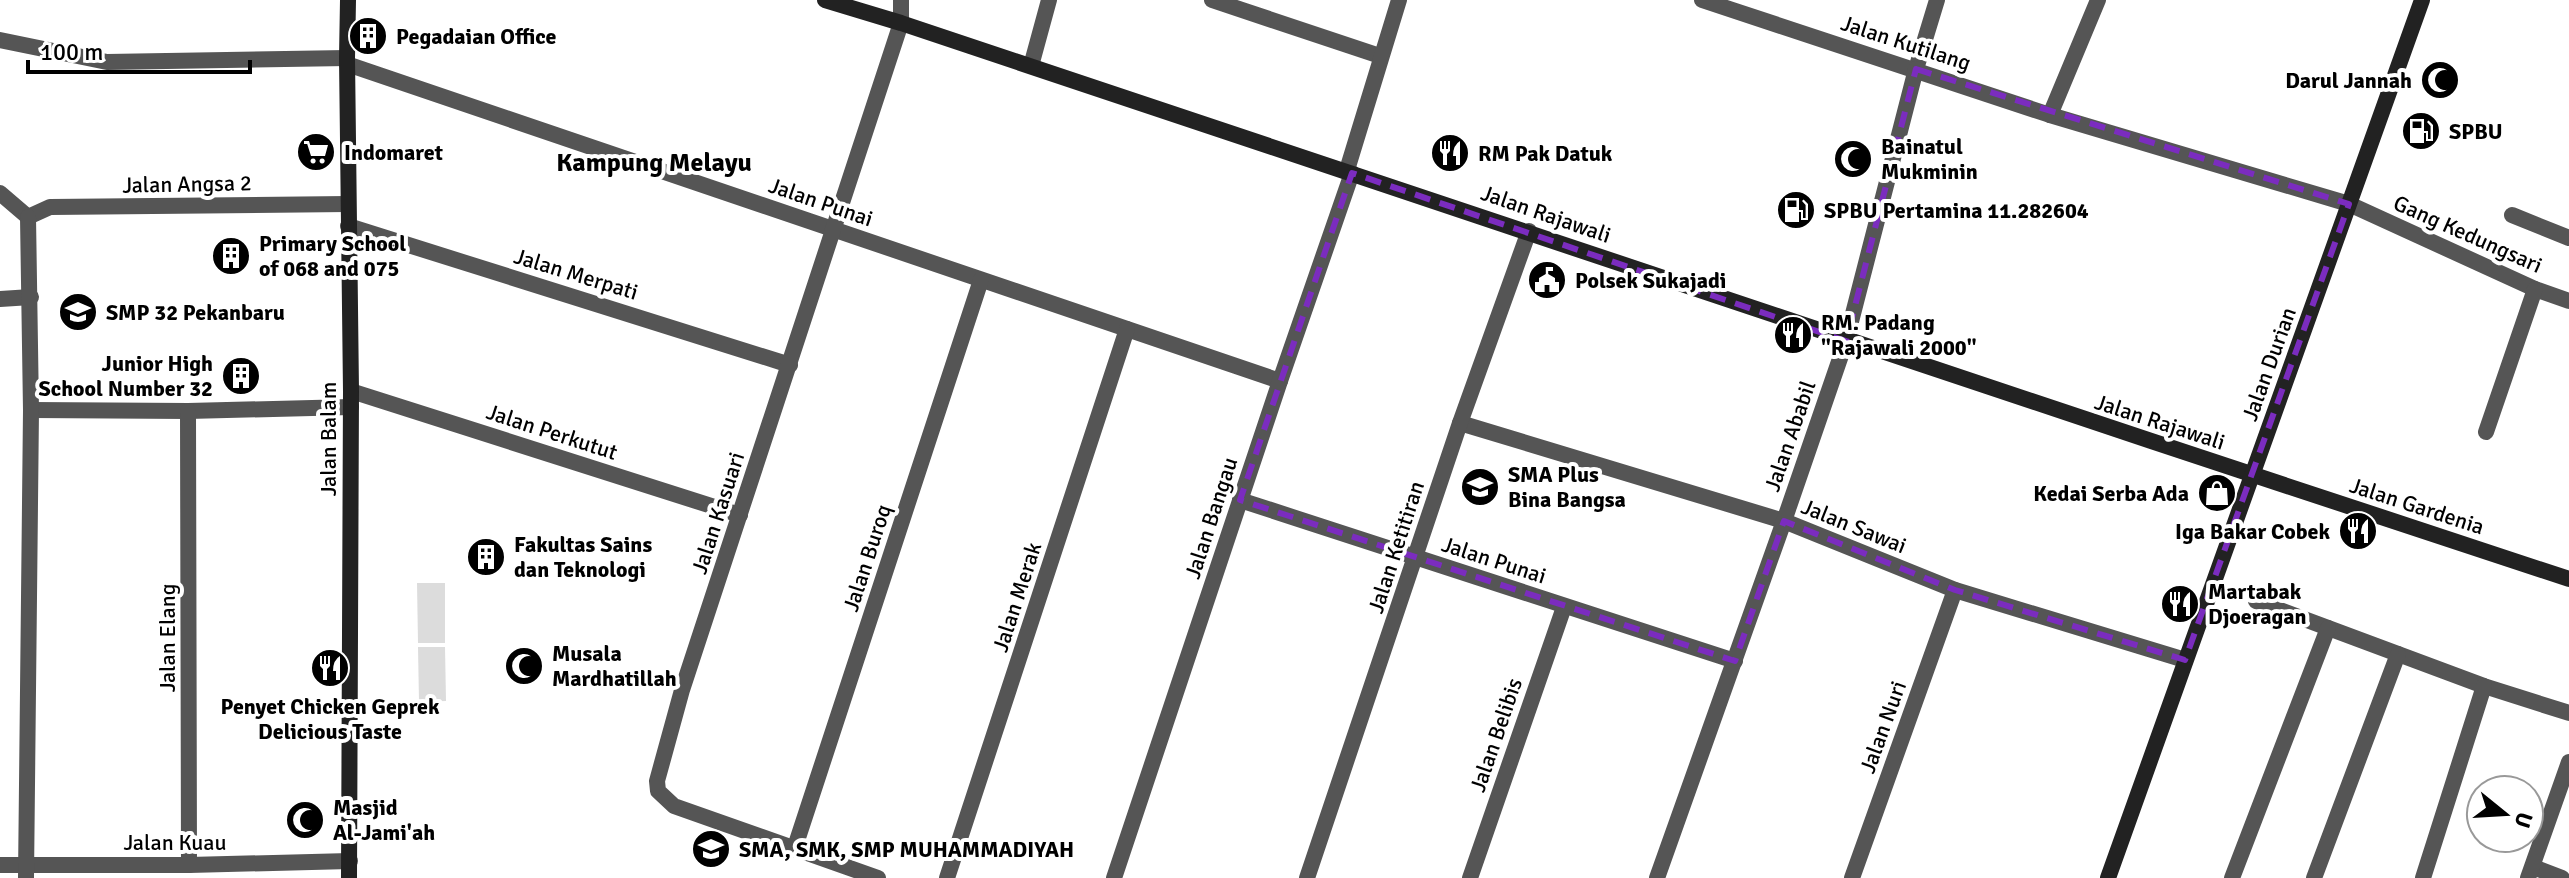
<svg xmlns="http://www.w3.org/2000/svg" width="2569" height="878" font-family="Signika,sans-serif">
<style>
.green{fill:#dcdcdc}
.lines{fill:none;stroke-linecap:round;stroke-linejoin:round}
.minor{stroke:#555;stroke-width:16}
.tertiary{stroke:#555;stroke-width:16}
.secondary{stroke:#222;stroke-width:16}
.marked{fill:none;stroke:#7b2cbf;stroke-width:6;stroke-dasharray:16 10;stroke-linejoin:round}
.labels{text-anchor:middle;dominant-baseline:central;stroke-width:8;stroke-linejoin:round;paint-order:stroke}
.poi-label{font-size:22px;font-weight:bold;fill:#000;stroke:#fff;text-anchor:start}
.street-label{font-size:22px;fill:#000;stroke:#fff}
.quarter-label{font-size:26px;font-weight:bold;fill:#000;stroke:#fff}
</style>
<rect width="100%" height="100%" fill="#fff"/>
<g class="green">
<path d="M417 583H445V643H418Z"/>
<path d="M418 647H445L446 701 419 702Z"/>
</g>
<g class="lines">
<g class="minor">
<path d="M1212 0 1380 56"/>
<path d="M0 40 107 62 347 58"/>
<path d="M347 64 1280 381"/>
<path d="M1031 66 1049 0"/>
<path d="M1916 69 1937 0"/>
<path d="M2050 115 2098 0"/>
<path d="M1347 170 1399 0"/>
<path d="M0 193 28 217"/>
<path d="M2349 204 2535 289 2569 301"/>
<path d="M2512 215 2569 238"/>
<path d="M28 217 50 207 348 204"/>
<path d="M348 226 790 365"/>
<path d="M0 299 31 297"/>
<path d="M351 391 740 515"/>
<path d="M31 410 188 411 351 407"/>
<path d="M188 411 189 865"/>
<path d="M1460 423 1784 521 1955 590 2185 660"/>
<path d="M2486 432 2535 289"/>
<path d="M1240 500 1735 661"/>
<path d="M2256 601 2484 686 2569 713"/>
<path d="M794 850 981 280"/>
<path d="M0 865H189L350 861"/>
<path d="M2533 867 2562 878"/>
<path d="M26 878 31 410 28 217"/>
<path d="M878 878 674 806 658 791 657 781 682 690 901 23"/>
<path d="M947 878 1127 329"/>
<path d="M1114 878 1280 381 1352 173"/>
<path d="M1307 878 1460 423 1529 231"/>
<path d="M1470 878 1564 607"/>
<path d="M1657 878 1784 521 1846 341"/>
<path d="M1852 878 1955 590"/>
<path d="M2232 878 2328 628"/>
<path d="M2314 878 2398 654"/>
<path d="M2423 878 2484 686"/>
<path d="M2528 878 2569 762"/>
</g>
<g class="tertiary">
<path d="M1702 0 2050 115 2349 204"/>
<path d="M901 23V0"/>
<path d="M1846 341 1916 69"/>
</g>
<g class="secondary">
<path d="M348 0 347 58 351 391 349 878"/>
<path d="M825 0 901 23C1458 207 2012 397 2569 579"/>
<path d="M2108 878 2422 0"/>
</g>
</g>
<path class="marked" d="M1916 69 2349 204 2185 660 1955 590 1784 521 1735 661 1240 500 1352 173 1846 341Z"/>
<defs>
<g id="building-disc" transform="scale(2)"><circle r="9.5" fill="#000" stroke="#fff"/><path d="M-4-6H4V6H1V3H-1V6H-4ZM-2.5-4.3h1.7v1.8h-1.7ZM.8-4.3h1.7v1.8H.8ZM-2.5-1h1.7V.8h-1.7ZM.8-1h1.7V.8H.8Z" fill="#fff"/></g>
<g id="mosque-disc" transform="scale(2)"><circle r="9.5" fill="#000" stroke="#fff"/><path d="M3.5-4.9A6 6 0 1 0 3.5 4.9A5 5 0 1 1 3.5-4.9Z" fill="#fff"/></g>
<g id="fuel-disc" transform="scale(2)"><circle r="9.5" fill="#000" stroke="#fff"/><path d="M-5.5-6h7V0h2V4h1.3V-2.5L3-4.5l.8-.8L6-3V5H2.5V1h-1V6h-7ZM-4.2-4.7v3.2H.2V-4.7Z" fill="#fff"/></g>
<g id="supermarket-disc" transform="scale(2)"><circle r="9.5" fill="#000" stroke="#fff"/><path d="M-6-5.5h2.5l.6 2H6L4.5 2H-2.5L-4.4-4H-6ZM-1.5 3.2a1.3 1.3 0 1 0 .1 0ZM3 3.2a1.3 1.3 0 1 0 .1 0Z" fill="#fff"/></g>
<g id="restaurant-disc" transform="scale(2)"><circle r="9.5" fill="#000" stroke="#fff"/><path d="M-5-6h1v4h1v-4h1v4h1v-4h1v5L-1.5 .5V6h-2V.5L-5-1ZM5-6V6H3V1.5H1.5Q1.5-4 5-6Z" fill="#fff"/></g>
<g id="civic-disc" transform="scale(2)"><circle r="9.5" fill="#000" stroke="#fff"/><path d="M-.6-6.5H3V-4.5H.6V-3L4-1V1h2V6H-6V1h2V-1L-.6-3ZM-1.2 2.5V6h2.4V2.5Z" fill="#fff"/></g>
<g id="school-disc" transform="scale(2)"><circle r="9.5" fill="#000" stroke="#fff"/><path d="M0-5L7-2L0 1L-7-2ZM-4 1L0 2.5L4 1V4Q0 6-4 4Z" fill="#fff"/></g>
<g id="shop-disc" transform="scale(2)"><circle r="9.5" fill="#000" stroke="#fff"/><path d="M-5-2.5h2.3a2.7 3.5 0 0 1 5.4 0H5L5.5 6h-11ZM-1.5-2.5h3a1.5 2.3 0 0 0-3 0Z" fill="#fff"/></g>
</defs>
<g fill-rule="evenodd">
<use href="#building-disc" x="368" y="36"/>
<use href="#mosque-disc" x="2440" y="80"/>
<use href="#fuel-disc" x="2421" y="131"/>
<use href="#supermarket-disc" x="316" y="152"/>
<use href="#restaurant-disc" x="1450" y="153"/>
<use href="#mosque-disc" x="1853" y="159"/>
<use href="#fuel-disc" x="1796" y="210"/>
<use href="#building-disc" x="231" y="256"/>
<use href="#civic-disc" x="1547" y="280"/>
<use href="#school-disc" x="78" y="312"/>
<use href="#restaurant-disc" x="1793" y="335"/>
<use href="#building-disc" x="241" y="376"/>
<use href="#school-disc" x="1480" y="487"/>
<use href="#shop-disc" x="2217" y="493"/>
<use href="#restaurant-disc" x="2358" y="531"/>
<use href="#building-disc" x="486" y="557"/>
<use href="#restaurant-disc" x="2180" y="604"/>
<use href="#mosque-disc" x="524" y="666"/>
<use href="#restaurant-disc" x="330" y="668"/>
<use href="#mosque-disc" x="305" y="820"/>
<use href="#school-disc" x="711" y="849"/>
</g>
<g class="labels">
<g class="poi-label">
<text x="396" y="36">Pegadaian Office</text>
<text x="2412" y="80" text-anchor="end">Darul Jannah</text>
<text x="2449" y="131">SPBU</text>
<text x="1881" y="146">Bainatul<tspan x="1881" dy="25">Mukminin</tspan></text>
<text x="344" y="152">Indomaret</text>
<text x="1478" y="153">RM Pak Datuk</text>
<text x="1824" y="210">SPBU Pertamina 11.282604</text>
<text x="259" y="243">Primary School<tspan x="259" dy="25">of 068 and 075</tspan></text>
<text x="1575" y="280">Polsek Sukajadi</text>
<text x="106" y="312">SMP 32 Pekanbaru</text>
<text x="1821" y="322">RM. Padang<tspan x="1821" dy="25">"Rajawali 2000"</tspan></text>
<text x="213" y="363" text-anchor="end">Junior High<tspan x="213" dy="25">School Number 32</tspan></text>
<text x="1508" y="474">SMA Plus<tspan x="1508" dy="25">Bina Bangsa</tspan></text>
<text x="2189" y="493" text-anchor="end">Kedai Serba Ada</text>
<text x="2330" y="531" text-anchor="end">Iga Bakar Cobek</text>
<text x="514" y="544">Fakultas Sains<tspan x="514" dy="25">dan Teknologi</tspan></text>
<text x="2208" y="591">Martabak<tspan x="2208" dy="25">Djoeragan</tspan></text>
<text x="552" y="653">Musala<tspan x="552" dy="25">Mardhatillah</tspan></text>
<text x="330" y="706" text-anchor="middle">Penyet Chicken Geprek<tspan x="330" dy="25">Delicious Taste</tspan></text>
<text x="333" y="807">Masjid<tspan x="333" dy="25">Al-Jami'ah</tspan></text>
<text x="739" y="849">SMA, SMK, SMP MUHAMMADIYAH</text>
</g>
<g class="street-label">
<text transform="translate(1906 43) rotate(18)">Jalan Kutilang</text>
<text transform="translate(187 184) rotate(-1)">Jalan Angsa 2</text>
<text transform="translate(821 202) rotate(19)">Jalan Punai</text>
<text transform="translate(1546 214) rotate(19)">Jalan Rajawali</text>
<text transform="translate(2468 234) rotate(24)">Gang Kedungsari</text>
<text transform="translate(576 274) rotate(17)">Jalan Merpati</text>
<text transform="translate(2269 364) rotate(-70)">Jalan Durian</text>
<text transform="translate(2160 422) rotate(18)">Jalan Rajawali</text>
<text transform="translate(552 432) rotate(18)">Jalan Perkutut</text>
<text transform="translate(1790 436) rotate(-71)">Jalan Ababil</text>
<text transform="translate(328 439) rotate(-90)">Jalan Balam</text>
<text transform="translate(2417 506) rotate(18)">Jalan Gardenia</text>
<text transform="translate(718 513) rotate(-72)">Jalan Kasuari</text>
<text transform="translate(1211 518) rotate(-72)">Jalan Bangau</text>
<text transform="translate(1854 526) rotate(22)">Jalan Sawai</text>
<text transform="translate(1396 547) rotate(-72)">Jalan Ketitiran</text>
<text transform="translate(867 558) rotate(-72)">Jalan Buroq</text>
<text transform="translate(1494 560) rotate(18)">Jalan Punai</text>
<text transform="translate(1017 597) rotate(-72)">Jalan Merak</text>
<text transform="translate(167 638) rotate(-90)">Jalan Elang</text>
<text transform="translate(1883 727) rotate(-70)">Jalan Nuri</text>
<text transform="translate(1496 735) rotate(-71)">Jalan Belibis</text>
<text x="175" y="842">Jalan Kuau</text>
</g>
<g class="quarter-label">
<text x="654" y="163">Kampung Melayu</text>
</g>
</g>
<g transform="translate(2505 814) rotate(108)"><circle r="38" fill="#ffffff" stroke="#999999" stroke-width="2"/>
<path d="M0-6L14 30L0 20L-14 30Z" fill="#000000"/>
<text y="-12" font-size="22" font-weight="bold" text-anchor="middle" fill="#000000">U</text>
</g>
<path d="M28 60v12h222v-12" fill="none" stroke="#000000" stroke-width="4"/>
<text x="40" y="60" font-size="24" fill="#000000" stroke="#ffffff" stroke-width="6" paint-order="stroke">100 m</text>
</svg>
